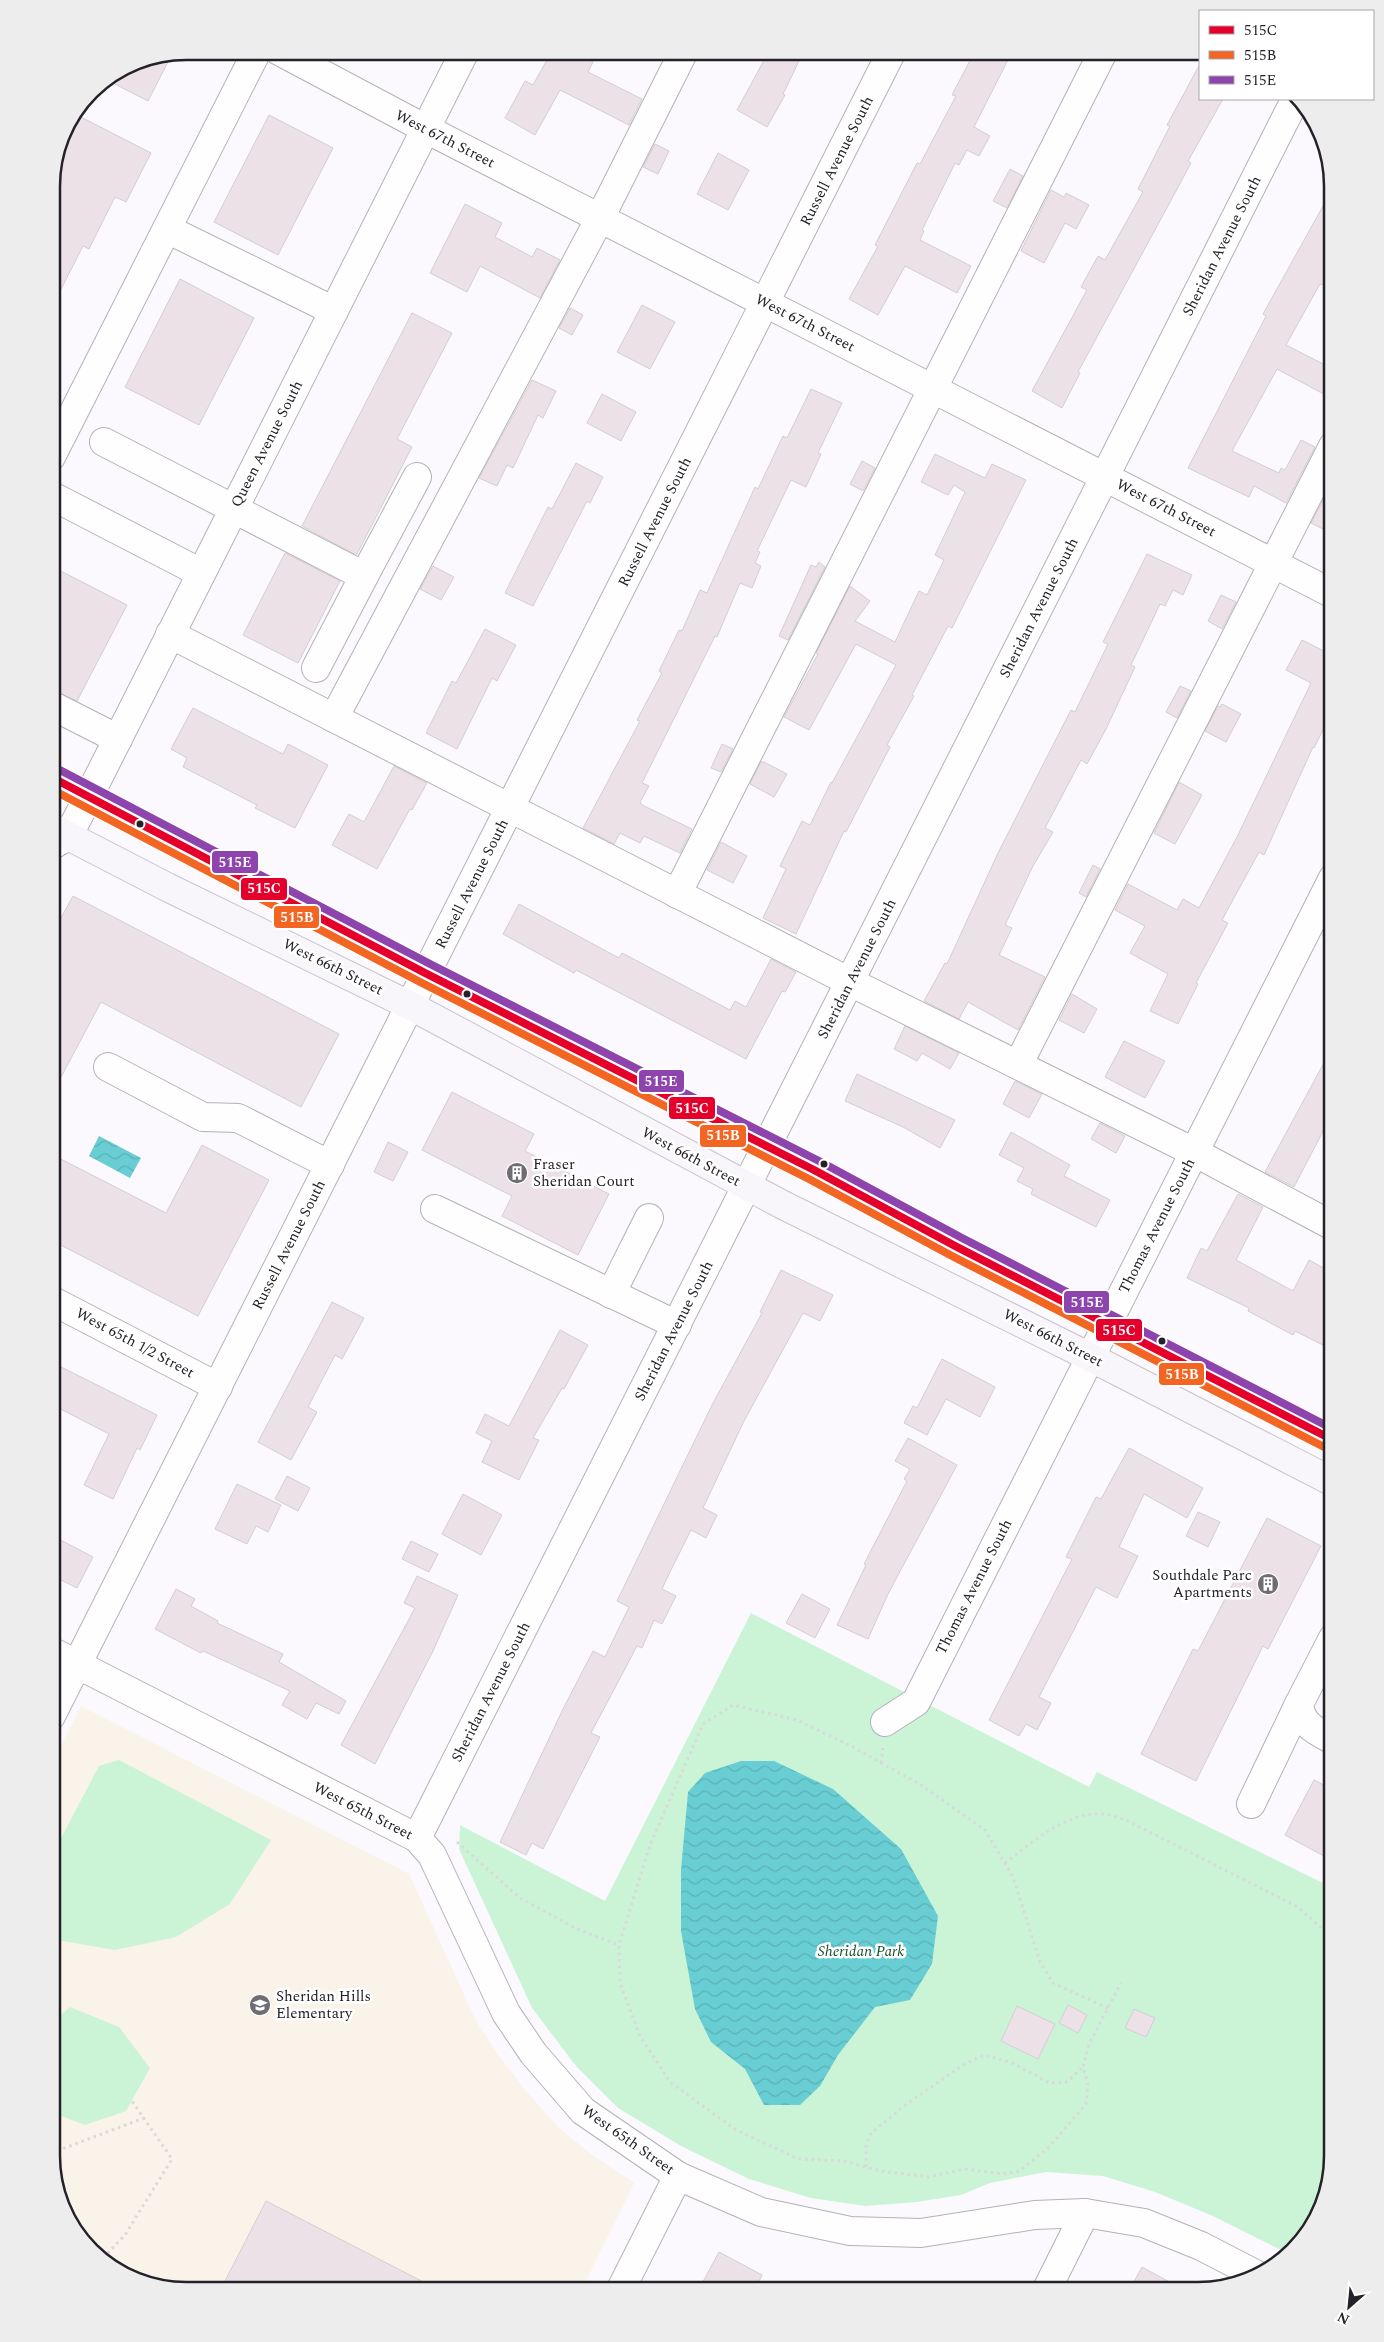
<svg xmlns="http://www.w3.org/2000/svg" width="1384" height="2342" font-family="Spectral,serif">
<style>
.education{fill:#f9f3e9}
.green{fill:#cbf4d7}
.water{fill:url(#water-waves)}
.building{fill:#ede1e8;stroke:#d3ced2}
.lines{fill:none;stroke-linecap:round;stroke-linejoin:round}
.minor-casing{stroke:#b4b2b7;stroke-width:30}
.major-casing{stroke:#c8c3cd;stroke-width:30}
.path{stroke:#d9d8da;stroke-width:3;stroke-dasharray:2.5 4;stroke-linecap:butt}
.minor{stroke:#fefeff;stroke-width:28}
.major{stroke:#f8f6fa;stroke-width:28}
.bus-1-casing{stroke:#fff;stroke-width:11}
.bus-2-casing{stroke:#fff;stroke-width:11}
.bus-3-casing{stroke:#fff;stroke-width:11}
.bus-1{stroke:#e4002b;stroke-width:8}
.bus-2{stroke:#f26522;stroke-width:8}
.bus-3{stroke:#8e44ad;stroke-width:8}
.bus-dot{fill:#242128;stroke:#fff;stroke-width:2}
.labels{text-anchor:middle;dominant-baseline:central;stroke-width:5;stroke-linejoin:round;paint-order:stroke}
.street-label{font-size:15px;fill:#242128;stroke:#fff}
.poi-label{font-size:15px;fill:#242128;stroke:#fff;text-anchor:start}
.park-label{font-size:15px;font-style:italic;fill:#124e29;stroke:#fff}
.rim{fill:none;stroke:#242128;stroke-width:2.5}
.line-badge{stroke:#fff;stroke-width:2}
.badge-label{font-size:14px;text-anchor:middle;font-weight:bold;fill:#fff}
</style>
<defs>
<pattern id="water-waves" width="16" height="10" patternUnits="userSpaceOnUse" patternTransform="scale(1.25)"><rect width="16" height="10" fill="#68ced4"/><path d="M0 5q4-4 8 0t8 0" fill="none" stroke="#5ab1b6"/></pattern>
</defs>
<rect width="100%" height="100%" fill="#fbf9fd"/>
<path class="education" d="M81 1706 409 1874 476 2021 497 2053 525 2090 559 2128 591 2154 634 2183 581 2291 178 2290 112 2268 65 2215 51 2156V1765Z"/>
<g class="green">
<path d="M751 1613 1089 1787 1097 1772 1333 1888V2156L1310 2230 1285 2252 1213 2216 1155 2192 1103 2176 1046 2172 990 2183 961 2195 917 2202 865 2206 811 2198 749 2179 681 2146 618 2108 576 2066 532 2008 459 1849 460 1825 605 1901Z"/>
<path d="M119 1760 271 1840 230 1904 176 1937 115 1950 51 1939V1857L99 1766Z"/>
<path d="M70 2007 119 2027 150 2068 126 2111 85 2125 61 2116 51 2082V2024Z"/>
</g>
<g class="water">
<path d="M99 1136 141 1158 130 1178 89 1156Z"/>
<path d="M741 1761H774L833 1789 901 1849 938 1916 932 1964 910 2000 875 2007 838 2055 820 2086 800 2105H764L745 2069 711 2042 695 2009 681 1931V1870L688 1792 705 1773Z"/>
</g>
<g class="building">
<path d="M552 51H573L593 62 588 72 642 99 629 125 560 90 535 135 505 118 525 81 533 85Z"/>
<path d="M769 51H804L783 94 785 95 767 127 737 110Z"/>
<path d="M975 51 1012 52 974 127 990 136 979 156 967 150 959 165 955 163 922 230 924 231 920 240 971 266 957 293 905 266 878 315 849 299 878 246 875 245 917 163 920 164 956 96 952 95Z"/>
<path d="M172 54 148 101 107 80 135 61Z"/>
<path d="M1200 64V99H1223L1188 161 1191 163 1169 204 1078 372 1080 373 1062 408 1032 391 1087 290 1081 287 1098 256 1105 260 1143 192 1138 189 1170 126 1167 125Z"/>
<path d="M75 114 151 153 126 202 115 197 89 249 83 246 52 307V178L63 133Z"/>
<path d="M269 115 333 148 278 255 214 222Z"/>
<path d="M655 144 669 151 658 174 643 167Z"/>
<path d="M718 153 749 170 728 210 697 194Z"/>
<path d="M1010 169 1023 176 1007 208 993 201Z"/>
<path d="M1333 188V264L1322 285 1320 284 1286 345 1333 369V399L1277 369 1232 451 1279 473 1281 468 1285 470 1301 440 1315 447 1286 503 1254 486 1249 497 1188 468 1266 316 1263 314Z"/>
<path d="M1051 190 1064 197 1066 193 1089 205 1076 229 1065 223 1044 263 1021 251Z"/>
<path d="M465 204 502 223 495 237 532 257 537 248 560 260 540 298 480 266 467 292 430 273Z"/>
<path d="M180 279 254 318 199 425 125 387Z"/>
<path d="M642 305 675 322 650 369 617 352Z"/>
<path d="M570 308 583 315 572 335 559 328Z"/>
<path d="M412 313 452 333 397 439 412 447 357 554H354L302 526Z"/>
<path d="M532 380 556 391 543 418 538 415 513 468 507 465 497 486 479 478Z"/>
<path d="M811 389 842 403 818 453 821 454 806 487 791 480 757 551 760 552 755 563 761 566 752 588 740 583 717 637 715 636 642 783 649 786 640 802 642 805 692 829 680 853 644 836 640 843 620 833 614 844 583 828 640 721 637 720 662 673 659 671 679 630 682 631 700 590 707 593 755 487 758 489 783 436 787 438Z"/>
<path d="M602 394 636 412 621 441 587 423Z"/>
<path d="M935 454 985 478 992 464 1026 480 952 628 948 626 912 695 914 696 887 745 890 747 846 832 844 831 796 934 763 918 786 869 780 866 802 821 810 825 831 782 832 783 896 665 856 644 809 730 784 717 818 654 816 653 850 586 870 601 855 621 895 642 919 591 927 595 944 560 935 555 965 492 954 485 948 495 921 482Z"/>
<path d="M862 461 875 468 863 491 850 484Z"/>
<path d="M576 463 603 477 590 503 587 501 533 606 505 593 548 507 552 509Z"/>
<path d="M1333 481V534L1311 523Z"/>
<path d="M285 553 340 581 298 663 243 635Z"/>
<path d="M1147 554 1192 575 1183 595 1173 590 1165 606 1160 604 1131 665 1135 667 1106 729 1087 764 1081 760 1045 828 1053 832 1033 866 1005 925 1012 928 999 955 1045 977 1018 1030 968 1002 959 1019 924 1001 945 963 947 964 998 853 1053 745 1071 710 1075 712 1108 644 1103 642Z"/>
<path d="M819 562 825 567 788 640 779 636 811 565 816 567Z"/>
<path d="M51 566 127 605 77 701 51 690Z"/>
<path d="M433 566 454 577 441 600 420 589Z"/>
<path d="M1221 595 1236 602 1222 629 1208 621Z"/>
<path d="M485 629 516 645 497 681 492 678 457 749 426 733 452 681 456 683Z"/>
<path d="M1333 638V710L1314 748 1313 747 1264 855 1259 852 1222 920 1228 923 1196 983 1198 984 1178 1024 1150 1011 1168 974 1130 953 1145 926 1115 910 1128 884 1177 910 1183 899 1199 908 1237 837 1311 683 1286 670 1302 640 1326 652Z"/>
<path d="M1180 686 1191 691 1177 718 1166 712Z"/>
<path d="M1222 704 1241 714 1226 742 1205 731 1218 706 1220 707Z"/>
<path d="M193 708 283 754 288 744 328 765 295 828 255 808 257 805 183 767 187 758 171 749Z"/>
<path d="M722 744 733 749 721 772 711 768Z"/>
<path d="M761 762H764L787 774 774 797 750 784Z"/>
<path d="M394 766 427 783 412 810 410 809 377 869 332 845 349 814 364 822Z"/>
<path d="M1179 782 1202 795 1175 844 1154 833Z"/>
<path d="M721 842 747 856 733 883 707 870Z"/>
<path d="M1093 865 1100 869 1086 897 1079 893Z"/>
<path d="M73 896 339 1034 301 1107 101 1002 51 1096V936Z"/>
<path d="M519 904 619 958 622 953 730 1010 735 1001 746 1007 771 959 796 972 785 992 782 991 746 1059 576 970 574 973 503 934Z"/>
<path d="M1072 994 1097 1009 1084 1033 1059 1020Z"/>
<path d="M905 1026 959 1053 950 1069 922 1053 917 1061 894 1049Z"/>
<path d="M1124 1041 1165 1061 1145 1098 1105 1077Z"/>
<path d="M1333 1046V1112L1294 1187 1265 1172Z"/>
<path d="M857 1074 955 1120 940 1148 903 1127 845 1101Z"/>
<path d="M1015 1081 1042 1094 1029 1118 1003 1104Z"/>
<path d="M452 1092 534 1134 525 1151 609 1194 578 1255 502 1216 512 1196 422 1150Z"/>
<path d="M1100 1123 1125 1136 1116 1153 1091 1139Z"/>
<path d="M1011 1132 1070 1165 1064 1176 1110 1200 1096 1227 1031 1194 1033 1189 1017 1181 1024 1168 999 1155Z"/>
<path d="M388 1142 408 1152 393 1181 374 1172Z"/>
<path d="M202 1145 269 1180 198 1316 51 1240V1154L166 1213Z"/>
<path d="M1238 1194 1263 1207 1236 1260 1293 1291 1309 1260 1333 1273V1350L1295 1331 1293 1335 1248 1311 1249 1308 1187 1278 1201 1248 1207 1251Z"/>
<path d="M781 1270 833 1295 820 1321 803 1313 744 1421 703 1508 717 1515 706 1538 691 1530 670 1572 662 1589 676 1596 662 1624 654 1620 642 1648 637 1646 591 1733 600 1737 543 1849 532 1843 526 1855 500 1842 563 1709 593 1651 605 1657 629 1607 617 1601 712 1405 762 1313 760 1312Z"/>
<path d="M332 1302 364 1318 342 1359 335 1355 308 1407 317 1412 291 1460 258 1442Z"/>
<path d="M560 1330 588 1345 564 1389 562 1388 533 1438 539 1440 519 1480 482 1462 492 1441 476 1433 485 1414 509 1426Z"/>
<path d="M942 1359 995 1387 980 1417 946 1399 927 1435 904 1423 913 1406 917 1408Z"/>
<path d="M51 1362 157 1415 140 1450 137 1448 113 1499 84 1485 109 1434 51 1404Z"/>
<path d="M908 1438 957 1465 888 1594 868 1639 837 1625 866 1565 864 1564 907 1481 904 1479 910 1469 895 1461Z"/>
<path d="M1129 1448 1203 1488 1187 1518 1144 1494 1119 1547 1138 1556 1117 1598 1096 1587 1039 1697 1051 1703 1037 1730 1026 1724 1019 1736 989 1720 1072 1559 1066 1557 1096 1497 1101 1499Z"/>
<path d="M287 1476 310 1488 298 1511 275 1499Z"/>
<path d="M237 1484 281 1505 268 1532 256 1526 247 1544 215 1529Z"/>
<path d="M463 1494 502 1515 481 1555 442 1534Z"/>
<path d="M1198 1512 1220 1522 1208 1547 1186 1536Z"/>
<path d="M1267 1518 1321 1546 1268 1649 1263 1646 1196 1781 1141 1754 1193 1649 1198 1651Z"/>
<path d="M51 1535 93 1557 77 1588 51 1575Z"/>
<path d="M411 1541 438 1554 429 1572 402 1559Z"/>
<path d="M417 1576 458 1595 433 1651 375 1764 341 1745 415 1608 404 1603Z"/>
<path d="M176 1589 195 1599 191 1606 218 1621 217 1623 283 1654 279 1662 346 1701 339 1714 316 1703 307 1719 282 1705 290 1691 203 1651 201 1653 155 1629Z"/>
<path d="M802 1594 830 1609 815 1638 786 1623Z"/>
<path d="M1314 1780 1333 1790V1861L1285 1835Z"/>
<path d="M1068 2005 1087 2015 1078 2033 1059 2023Z"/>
<path d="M1017 2006 1055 2024 1038 2059 1001 2041Z"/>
<path d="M1134 2009 1155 2018 1146 2037 1125 2028Z"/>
<path d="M266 2201 441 2291 245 2290 225 2281Z"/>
<path d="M719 2252 762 2275 754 2291H698Z"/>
<path d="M1142 2267 1186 2291H1129Z"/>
</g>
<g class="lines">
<g class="minor-casing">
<g id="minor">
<path d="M279 51 426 129 1333 594"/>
<path d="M167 229 334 311"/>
<path d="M104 442 364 576 316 668"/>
<path d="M51 457 257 51"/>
<path d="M56 498 201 573"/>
<path d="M364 576 417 477"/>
<path d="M170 634 850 982 1194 1152 1333 1226"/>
<path d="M51 705 118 739"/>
<path d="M334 718 600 218 684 51"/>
<path d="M51 846 68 836 89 796 465 51"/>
<path d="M677 894 1103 52"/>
<path d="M1018 1065 1333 446"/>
<path d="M108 1067 203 1117 238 1118 330 1165"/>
<path d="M435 1209 677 1325"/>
<path d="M611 1294 649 1218"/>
<path d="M51 1300 218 1387"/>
<path d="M51 1651 417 1838 432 1855 506 2013 533 2053 583 2111 678 2176 761 2212 850 2231 921 2233 1035 2215 1085 2213 1144 2223 1201 2246 1259 2276"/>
<path d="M51 1716 892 51"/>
<path d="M885 1722 916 1702 1333 878"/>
<path d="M1333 1740C1316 1731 1301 1725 1299 1704L1333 1638"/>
<path d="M1251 1804 1299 1704"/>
<path d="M417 1838 1295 100"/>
<path d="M620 2291 678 2176"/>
<path d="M1046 2291 1085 2213"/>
</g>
</g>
<g class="major-casing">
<g id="major">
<path d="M51 777 427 974 814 1170 957 1247 1333 1440"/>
<path d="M51 827 167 887 411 1006 783 1205 1090 1357 1333 1482"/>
</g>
</g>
<g class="path">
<path d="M881 1763 883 1748"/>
<path d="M457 1842 520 1898 577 1929 619 1945"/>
<path d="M1005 1863C1034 1841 1065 1812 1104 1814 1111 1814 1119 1818 1126 1820L1298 1907 1322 1929 1333 1935"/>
<path d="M1108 2008 1053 1983 1040 1962 1013 1877 985 1830 921 1785 849 1745 797 1720 733 1705 703 1724 650 1845 619 1945 620 1983 640 2036 670 2082 736 2130 799 2159 844 2161 881 2171 928 2177 965 2169 1002 2174 1020 2171 1049 2147 1086 2104 1088 2084 1083 2067 1089 2044 1121 1983"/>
<path d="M51 2153 144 2118"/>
<path d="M866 2167V2145L871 2133 908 2103 963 2065 984 2055 1010 2062 1050 2083 1067 2082 1083 2067"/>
<path d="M103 2258 125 2235 172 2159 132 2101"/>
</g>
<use href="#minor" class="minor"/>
<use href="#major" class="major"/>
<g class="bus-1-casing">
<path id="bus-1" d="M51 777 427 974 814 1170 957 1247 1333 1440"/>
</g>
<g class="bus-2-casing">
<path id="bus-2" d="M51 789 422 983 809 1179 952 1256 1328 1449"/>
</g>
<g class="bus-3-casing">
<path id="bus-3" d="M56 768 432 965 819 1161 962 1238 1333 1429"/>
</g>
<use href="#bus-1" class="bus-1"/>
<use href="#bus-2" class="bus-2"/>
<use href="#bus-3" class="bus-3"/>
</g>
<defs>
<g id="building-disc" transform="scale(1.125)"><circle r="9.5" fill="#6f6d73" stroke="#fff"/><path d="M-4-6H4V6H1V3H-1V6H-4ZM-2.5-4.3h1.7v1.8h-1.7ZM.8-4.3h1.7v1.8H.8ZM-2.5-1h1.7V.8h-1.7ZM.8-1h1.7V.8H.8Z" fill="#fff"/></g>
<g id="school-disc" transform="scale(1.125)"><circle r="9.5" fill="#6f6d73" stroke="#fff"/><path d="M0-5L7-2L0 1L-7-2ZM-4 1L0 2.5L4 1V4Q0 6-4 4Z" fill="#fff"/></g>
</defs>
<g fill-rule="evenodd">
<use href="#building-disc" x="517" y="1173"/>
<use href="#building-disc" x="1268" y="1584"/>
<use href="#school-disc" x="260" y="2005"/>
</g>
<g class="bus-dot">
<circle cx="140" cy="824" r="4.5"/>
<circle cx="467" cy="994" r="4.5"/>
<circle cx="824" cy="1164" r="4.5"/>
<circle cx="1162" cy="1341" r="4.5"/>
</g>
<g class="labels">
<g class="street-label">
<text transform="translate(445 139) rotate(27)">West 67th Street</text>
<text transform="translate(837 161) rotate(-63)">Russell Avenue South</text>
<text transform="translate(1222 246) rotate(-63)">Sheridan Avenue South</text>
<text transform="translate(805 323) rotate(27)">West 67th Street</text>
<text transform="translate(267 444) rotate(-63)">Queen Avenue South</text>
<text transform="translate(1166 508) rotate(27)">West 67th Street</text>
<text transform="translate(655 522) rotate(-63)">Russell Avenue South</text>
<text transform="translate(1039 608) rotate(-63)">Sheridan Avenue South</text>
<text transform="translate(472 884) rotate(-63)">Russell Avenue South</text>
<text transform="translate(333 967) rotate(26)">West 66th Street</text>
<text transform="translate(857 969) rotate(-63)">Sheridan Avenue South</text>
<text transform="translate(691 1157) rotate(28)">West 66th Street</text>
<text transform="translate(1157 1226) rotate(-63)">Thomas Avenue South</text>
<text transform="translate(289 1245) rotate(-63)">Russell Avenue South</text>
<text transform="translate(674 1331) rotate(-63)">Sheridan Avenue South</text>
<text transform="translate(1053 1338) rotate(27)">West 66th Street</text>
<text transform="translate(135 1343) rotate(28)">West 65th 1/2 Street</text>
<text transform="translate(974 1587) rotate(-63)">Thomas Avenue South</text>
<text transform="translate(491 1692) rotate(-63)">Sheridan Avenue South</text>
<text transform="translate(363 1811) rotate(27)">West 65th Street</text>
<text transform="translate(628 2140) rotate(35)">West 65th Street</text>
</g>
<g class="poi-label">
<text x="533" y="1164">Fraser<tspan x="533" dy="17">Sheridan Court</tspan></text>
<text x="1252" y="1575" text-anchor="end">Southdale Parc<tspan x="1252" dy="17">Apartments</tspan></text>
<text x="276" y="1996">Sheridan Hills<tspan x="276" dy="17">Elementary</tspan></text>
</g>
<g class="park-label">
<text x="861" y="1951">Sheridan Park</text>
</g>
</g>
<path d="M0 0H1384V2342H0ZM186 60H1198A126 126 0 0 1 1324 186V2156A126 126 0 0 1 1198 2282H186A126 126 0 0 1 60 2156V186A126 126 0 0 1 186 60Z" fill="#ededee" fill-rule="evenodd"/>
<path class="rim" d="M186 60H1198A126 126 0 0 1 1324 186V2156A126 126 0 0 1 1198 2282H186A126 126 0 0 1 60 2156V186A126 126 0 0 1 186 60Z"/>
<g class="line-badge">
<rect x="211" y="850" width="48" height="24" rx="5" fill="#8e44ad"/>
<rect x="240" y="877" width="48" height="24" rx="5" fill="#e4002b"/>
<rect x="273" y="905" width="47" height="24" rx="5" fill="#f26522"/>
<rect x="638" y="1069" width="47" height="24" rx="5" fill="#8e44ad"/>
<rect x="668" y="1096" width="48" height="24" rx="5" fill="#e4002b"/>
<rect x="699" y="1124" width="48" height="24" rx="5" fill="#f26522"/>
<rect x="1063" y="1290" width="47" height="24" rx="5" fill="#8e44ad"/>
<rect x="1095" y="1318" width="48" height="24" rx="5" fill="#e4002b"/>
<rect x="1158" y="1362" width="47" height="24" rx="5" fill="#f26522"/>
</g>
<g class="badge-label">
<text x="235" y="867">515E</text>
<text x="264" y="893">515C</text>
<text x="297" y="922">515B</text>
<text x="661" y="1086">515E</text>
<text x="692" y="1113">515C</text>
<text x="723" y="1140">515B</text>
<text x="1087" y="1307">515E</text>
<text x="1119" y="1335">515C</text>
<text x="1182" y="1379">515B</text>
</g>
<rect x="1199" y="10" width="175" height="90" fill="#ffffff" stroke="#a7a6a9"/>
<rect x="1209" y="26" width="25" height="8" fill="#e4002b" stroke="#a7a6a9"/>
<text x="1244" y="35" font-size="15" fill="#242128">515C</text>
<rect x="1209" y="51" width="25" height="8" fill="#f26522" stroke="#a7a6a9"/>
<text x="1244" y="60" font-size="15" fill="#242128">515B</text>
<rect x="1209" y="76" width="25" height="8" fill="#8e44ad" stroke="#a7a6a9"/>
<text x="1244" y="85" font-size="15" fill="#242128">515E</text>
<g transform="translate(1349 2307) rotate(207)" stroke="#ffffff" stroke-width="4" paint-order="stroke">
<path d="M0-4L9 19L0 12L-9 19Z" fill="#242128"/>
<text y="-8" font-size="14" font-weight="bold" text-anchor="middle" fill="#242128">N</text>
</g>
</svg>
